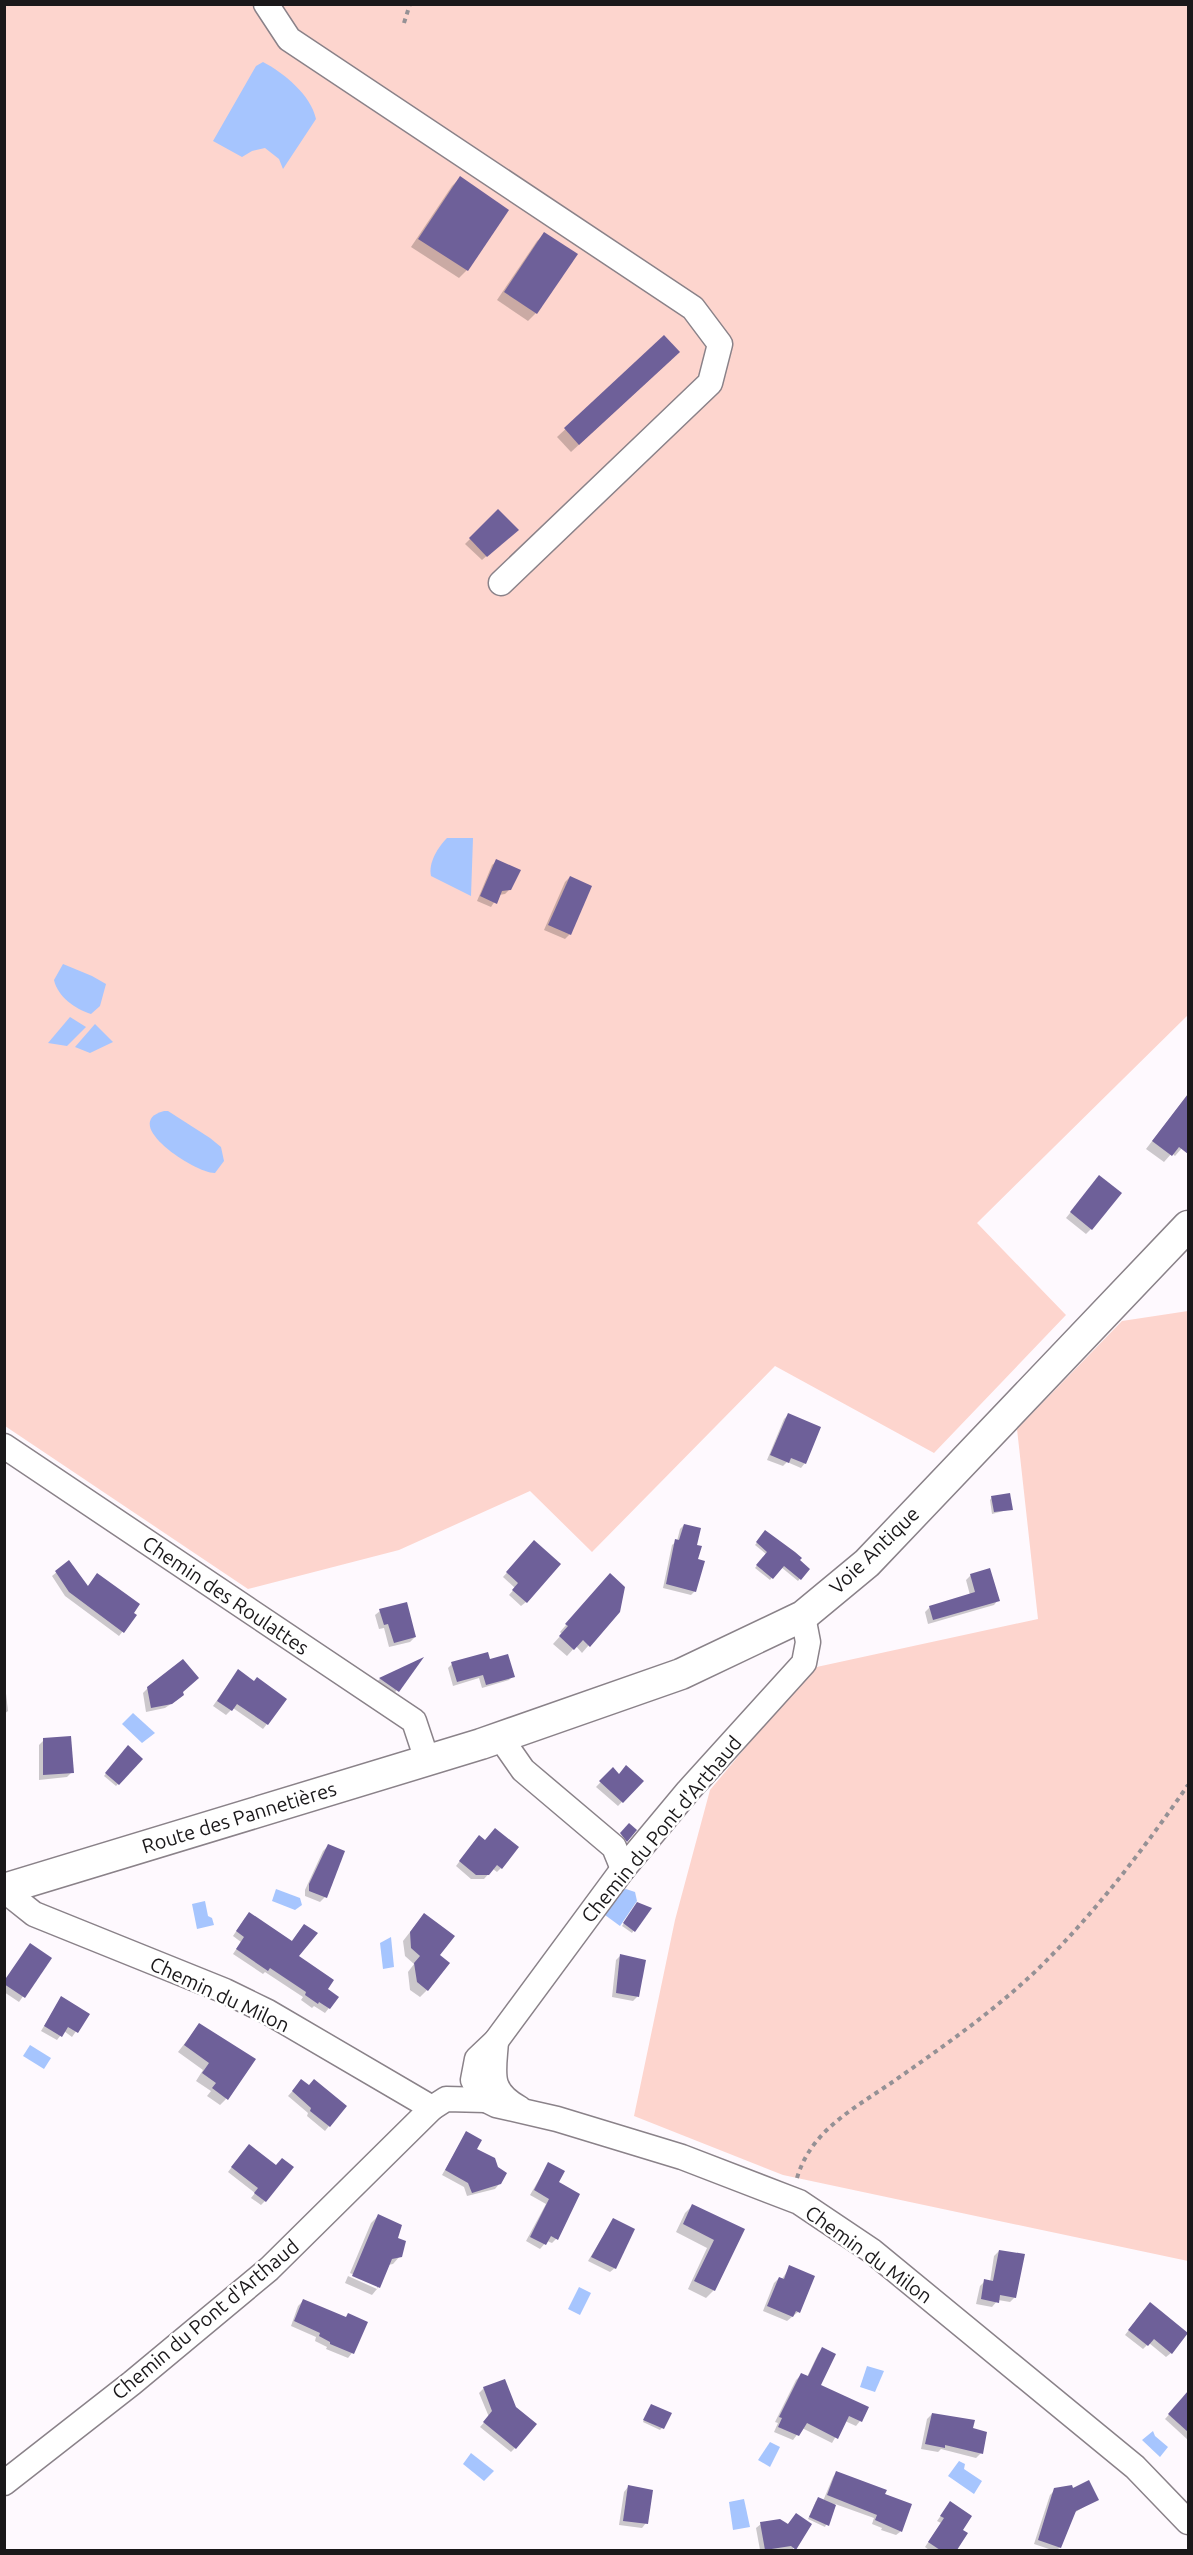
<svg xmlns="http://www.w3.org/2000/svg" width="1193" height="2555" font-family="Ubuntu,sans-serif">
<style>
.green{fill:#fdd5ce}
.water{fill:#a6c5fe}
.shadow{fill:#0003}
.building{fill:#6e6099}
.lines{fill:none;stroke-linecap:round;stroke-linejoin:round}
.minor-casing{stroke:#8a8289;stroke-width:27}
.tertiary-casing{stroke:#8a8289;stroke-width:33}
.path{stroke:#959195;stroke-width:4;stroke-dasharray:4.5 4.5;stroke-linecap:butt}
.minor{stroke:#fff;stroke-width:24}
.tertiary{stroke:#fff;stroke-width:30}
.labels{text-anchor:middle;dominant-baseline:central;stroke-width:5;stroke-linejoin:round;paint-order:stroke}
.street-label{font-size:20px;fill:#1a181a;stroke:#fff}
</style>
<rect width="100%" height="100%" fill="#fef9fe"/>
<g class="green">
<path d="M4 5H1188V1015L977 1223 1066 1315 934 1453 775 1366 592 1552 530 1491 399 1550 248 1589 5 1426Z"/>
<path d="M1188 1311V2261L783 2175 634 2116 675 1920 710 1790 812 1668 1038 1619 1017 1429 1122 1321Z"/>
</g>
<g class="water">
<path d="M263 62C284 73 311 95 316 119L283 169 279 159 265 148 252 151 242 157 213 141 256 66Z"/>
<path d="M447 838H473L471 896 431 876C428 863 438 847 447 838Z"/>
<path d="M63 964 92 976 106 984 100 1006 91 1014C75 1009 58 997 54 980Z"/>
<path d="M70 1017 86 1027 67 1046 48 1043Z"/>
<path d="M95 1024 113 1042 90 1053 75 1047Z"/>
<path d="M164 1111H168L210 1138 221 1147 224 1161 215 1173C196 1174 118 1123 164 1111Z"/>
<path d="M133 1713 155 1733 142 1743 122 1724Z"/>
<path d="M276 1889 300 1898 302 1905 295 1910 272 1901Z"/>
<path d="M626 1889 635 1892 637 1901 620 1926 605 1915 622 1890Z"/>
<path d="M205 1901 208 1916 212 1918 214 1925 197 1929 192 1904Z"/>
<path d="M391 1937 394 1967 383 1969 380 1943Z"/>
<path d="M30 2045 51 2058 44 2069 23 2056Z"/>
<path d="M579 2287 591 2293 580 2315 568 2309Z"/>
<path d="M867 2366 884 2371 875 2392 860 2387Z"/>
<path d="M1153 2431 1155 2436 1168 2447 1160 2457 1142 2440Z"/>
<path d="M770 2442 780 2447 770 2467 758 2460Z"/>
<path d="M471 2453 494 2471 484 2481 463 2464Z"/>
<path d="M959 2461 965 2464 964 2469 982 2481 974 2494 948 2476Z"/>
<path d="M744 2499 750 2527 733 2530 729 2502Z"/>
</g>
<g class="shadow">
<path d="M460 178 507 210 467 270 459 278 411 247 452 186Z"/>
<path d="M545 234 536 313 528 321 497 300 537 241Z"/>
<path d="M664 337 671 360 571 452 557 437Z"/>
<path d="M498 511 516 530 482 560 465 544Z"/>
<path d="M497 861 510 889 505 894 499 895 491 907 477 901 492 865Z"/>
<path d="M570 877V934L565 939 544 930 565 882Z"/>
<path d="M1188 1094V1141L1175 1156 1172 1153 1164 1162 1146 1149Z"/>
<path d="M1095 1182 1091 1229 1086 1234 1066 1218Z"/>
<path d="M788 1415 805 1463 801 1468 787 1462 783 1466 767 1460 784 1419Z"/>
<path d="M992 1497 1011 1509 992 1514 990 1500Z"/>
<path d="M684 1525 695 1546 697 1560 695 1591 691 1595 663 1588 672 1545 677 1541 680 1529Z"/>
<path d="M765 1532 808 1569 798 1581 781 1567 770 1580 755 1568 766 1554 755 1545Z"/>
<path d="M530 1547 526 1602 521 1606 509 1595 515 1588 503 1577Z"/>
<path d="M69 1562 87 1587 97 1575 135 1616 119 1636 65 1596 52 1576Z"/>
<path d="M971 1575 998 1600 994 1605 928 1624 925 1612 930 1607 970 1595 966 1580Z"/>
<path d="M603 1582 618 1611 582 1653 576 1646 567 1656 553 1644 562 1634 560 1632Z"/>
<path d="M380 1611 415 1637 410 1642 389 1647 384 1628 379 1629 375 1615Z"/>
<path d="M419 1660 393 1695 375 1683 380 1679Z"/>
<path d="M489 1661 513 1676 509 1680 482 1688 479 1678 453 1686 448 1668 452 1664Z"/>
<path d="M4 1676 8 1711 4 1714Z"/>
<path d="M234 1676 267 1724 263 1729 233 1708 226 1715 213 1706Z"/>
<path d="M148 1688 181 1692 178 1699 165 1708 146 1712 143 1693Z"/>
<path d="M44 1740 72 1772 67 1777 39 1780V1745Z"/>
<path d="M128 1747 141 1759 116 1786 104 1776Z"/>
<path d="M613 1769 619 1776 642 1781 618 1806 596 1787Z"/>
<path d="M475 1841 501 1868 497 1872 493 1869 484 1879H471L456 1866Z"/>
<path d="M328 1846 325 1897 320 1902 305 1896V1890L323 1851Z"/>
<path d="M636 1906 649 1909 632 1933 622 1926Z"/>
<path d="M245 1918 291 1942 300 1930 297 1957 326 1989 329 2008 325 2013 314 2006 312 2008 301 2000 303 1997 265 1972 263 1974 233 1954 241 1942 233 1936Z"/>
<path d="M417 1923 438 1955 427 1990 420 1997 410 1990 408 1972 414 1964 405 1956 403 1941Z"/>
<path d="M30 1945 50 1958 19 2002 4 1992V1981Z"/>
<path d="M620 1956 637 1997 633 2001 612 1997 616 1960Z"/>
<path d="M61 1998 88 2014 72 2037 64 2031 57 2040 41 2031Z"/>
<path d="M199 2025 226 2099 220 2105 207 2096 211 2091 196 2081 203 2070 178 2052Z"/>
<path d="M297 2086 329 2126 325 2131 307 2116 308 2113 288 2096Z"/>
<path d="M466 2133 475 2149 500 2183 495 2189 467 2196 464 2187 442 2175Z"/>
<path d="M244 2151 265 2201 261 2205 251 2198 255 2193 228 2172Z"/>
<path d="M548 2164 557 2183 556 2239 552 2243 547 2241 540 2249 526 2241 546 2204 530 2195Z"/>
<path d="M693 2205 743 2230 714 2290 706 2298 688 2289 707 2248 676 2232 685 2213Z"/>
<path d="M378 2216 397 2239 400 2256 393 2264 388 2265 377 2289V2285L350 2273 371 2223Z"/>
<path d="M613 2220 615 2268 610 2272 588 2261Z"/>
<path d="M999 2251 1015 2297 1010 2302 998 2300 992 2307 976 2304 980 2286 985 2281 990 2282 994 2256Z"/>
<path d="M790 2267 798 2312 787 2321 763 2311 774 2283 779 2278 782 2279Z"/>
<path d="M348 2276 377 2289 372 2295 345 2283Z"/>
<path d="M303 2301 352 2353 348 2358 326 2349 327 2347 315 2341 316 2337 291 2326 298 2306Z"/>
<path d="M1145 2309 1171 2353 1166 2357 1149 2343 1143 2349 1125 2335Z"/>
<path d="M822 2349 819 2385 860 2421 856 2426 845 2421 832 2443 802 2428 793 2440 774 2432 778 2423 775 2422 796 2380 801 2375 807 2377 818 2354Z"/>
<path d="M484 2388 515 2448 511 2452 480 2427 489 2417 479 2393Z"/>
<path d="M1184 2398 1188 2402V2440L1165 2419Z"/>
<path d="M649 2408 662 2428 660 2430 643 2422Z"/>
<path d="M932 2414 972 2429 981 2453 976 2458 941 2449 938 2452 921 2449 927 2419Z"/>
<path d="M836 2473 910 2505 900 2532 896 2535 881 2530 882 2528 872 2524 874 2518 835 2504 825 2527 808 2519 816 2501H823L833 2477Z"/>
<path d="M628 2487 646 2523 642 2528 619 2525 624 2492Z"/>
<path d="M1055 2490 1097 2499 1074 2513 1060 2547 1057 2550H1052L1034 2544 1050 2495Z"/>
<path d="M950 2503 961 2531 966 2534 956 2550H929L925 2547 941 2523 937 2521Z"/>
<path d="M796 2515 793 2550H760L756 2528 761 2524 787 2525Z"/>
</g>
<g class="building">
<path d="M460 176 509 210 468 271 418 239Z"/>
<path d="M544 232 578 254 537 314 504 292Z"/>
<path d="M664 335 680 352 579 445 564 428Z"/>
<path d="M498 509 519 530 487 557 469 538Z"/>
<path d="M496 859 521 870 511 890 502 891 497 904 480 896Z"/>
<path d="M570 876 592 886 571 935 548 925Z"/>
<path d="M1188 1094V1154L1179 1147 1172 1156 1152 1141Z"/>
<path d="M1099 1175 1122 1193 1092 1230 1070 1212Z"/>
<path d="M788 1413 821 1427 806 1464 791 1458 789 1463 770 1455Z"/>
<path d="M1010 1493 1013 1510 994 1512 991 1496Z"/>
<path d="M684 1524 701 1528 697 1545 702 1546 698 1559 705 1561 696 1592 666 1584 675 1539 679 1540Z"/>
<path d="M765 1530 795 1552 802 1558 800 1560 810 1569 801 1580 784 1566 773 1579 756 1565 767 1552 756 1542Z"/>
<path d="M534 1540 561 1564 527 1603 512 1590 518 1583 506 1572Z"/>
<path d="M69 1560 88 1586 97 1573 140 1604 134 1613 137 1615 124 1633 69 1592 55 1571Z"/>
<path d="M990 1568 1000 1601 933 1620 929 1606 975 1592 970 1574Z"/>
<path d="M610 1573 625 1587 620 1612 590 1647 583 1640 574 1650 559 1636 568 1626 565 1624Z"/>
<path d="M407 1602 416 1637 394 1643 388 1624 384 1625 379 1609Z"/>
<path d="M488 1652 490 1659 508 1654 515 1677 486 1685 483 1675 457 1682 451 1662Z"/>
<path d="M424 1657 399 1692 379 1678Z"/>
<path d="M183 1659 199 1678 183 1692 184 1695 172 1704 151 1708 147 1687Z"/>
<path d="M238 1669 254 1681 257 1677 287 1699 268 1725 237 1704 232 1711 217 1701Z"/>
<path d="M71 1736 74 1773 43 1775V1738Z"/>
<path d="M128 1745 143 1759 119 1785 105 1773Z"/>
<path d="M626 1765 644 1781 623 1803 599 1781 613 1767 619 1774Z"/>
<path d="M629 1823 637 1830 627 1842 620 1833Z"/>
<path d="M495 1828 519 1847 502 1869 497 1865 489 1875H476L459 1861 479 1835 485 1840Z"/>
<path d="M328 1844 345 1851 327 1898 309 1891V1884Z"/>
<path d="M637 1902 652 1908 635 1932 623 1923Z"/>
<path d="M249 1912 292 1941 304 1924 318 1933 299 1956 334 1980 328 1989 339 1997 330 2009 319 2002 318 2004 305 1995 306 1992 270 1968 268 1971 236 1949 244 1937 236 1931Z"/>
<path d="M424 1913 455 1936 440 1955 450 1963 428 1991 417 1982 414 1963 420 1956 411 1948 410 1932Z"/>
<path d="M30 1943 52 1958 25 1998 4 1984V1981Z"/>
<path d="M620 1954 646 1960 639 1997 616 1993Z"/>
<path d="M61 1996 90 2014 78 2033 68 2027 62 2037 44 2026Z"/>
<path d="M199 2023 256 2059 228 2100 212 2088 216 2083 202 2073 209 2063 184 2045Z"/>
<path d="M301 2079 309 2085 314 2079 347 2106 330 2127 310 2111 311 2108 292 2091Z"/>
<path d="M466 2131 482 2140 477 2149 495 2158 498 2167 507 2173 501 2184 472 2193 468 2183 445 2170Z"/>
<path d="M249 2144 276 2165 282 2158 294 2167 266 2202 254 2193 258 2188 231 2167Z"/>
<path d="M548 2162 565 2171 559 2182 580 2194 558 2240 551 2236 546 2245 530 2237 549 2199 534 2190Z"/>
<path d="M692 2204 745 2229 715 2291 694 2281 714 2240 683 2224Z"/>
<path d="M378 2214 402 2225 398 2238 406 2241 402 2257 392 2259 380 2288 352 2276Z"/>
<path d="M613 2218 635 2229 616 2269 591 2257Z"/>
<path d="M999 2250 1025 2254 1016 2298 1000 2295 999 2303 981 2299 984 2279 993 2281Z"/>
<path d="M789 2265 815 2276 800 2313 796 2311 793 2317 767 2306 779 2277 784 2279Z"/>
<path d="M303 2299 346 2317 348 2313 368 2322 354 2354 330 2344V2342L319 2336 320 2333 294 2321Z"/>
<path d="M1150 2302 1188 2333 1172 2354 1154 2339 1148 2346 1128 2330Z"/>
<path d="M822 2347 836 2354 821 2385 869 2407 862 2422 849 2416 838 2439 807 2423 799 2436 778 2427 782 2418 779 2417 801 2373 808 2376Z"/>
<path d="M505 2379 516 2407 537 2424 516 2449 483 2422 492 2411 483 2387Z"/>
<path d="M1188 2391V2432L1168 2414Z"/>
<path d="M651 2404 672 2413 664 2429 643 2420Z"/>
<path d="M932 2413 975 2420 973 2428 987 2432 983 2454 945 2445V2448L925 2444Z"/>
<path d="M836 2471 887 2490 885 2494 912 2504 902 2532 875 2520 877 2515 827 2495Z"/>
<path d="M1089 2480 1099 2500 1076 2511 1061 2548 1038 2540 1054 2488 1072 2485 1073 2488Z"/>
<path d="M628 2485 653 2490 648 2524 623 2521Z"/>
<path d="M818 2497 836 2505 829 2526 809 2517Z"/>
<path d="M950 2501 972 2516 963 2530 968 2533 957 2550H940L928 2542 944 2518 940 2516Z"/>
<path d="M796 2513 812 2524 796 2550 791 2546 765 2550 760 2522 780 2519 788 2524Z"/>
</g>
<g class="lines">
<g class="minor-casing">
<g id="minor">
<path d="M266 4 289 39 693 308 720 344 710 383 501 583"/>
<path d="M4 1446 414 1721 427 1760"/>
<path d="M803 1616 808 1642 804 1663 688 1791 623 1869 496 2041 477 2059 473 2080 480 2094 486 2100 496 2105 557 2119 682 2157 799 2202 872 2251 1135 2467 1188 2522"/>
<path d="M500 1737 523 1770 614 1847 623 1869"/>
<path d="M4 1890 34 1914 225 1991 268 2012 432 2108"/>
<path d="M496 2041C494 2073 487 2090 519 2108"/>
<path d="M4 2483 132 2383 269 2269 432 2108 446 2099 486 2100"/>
</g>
</g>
<g class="tertiary-casing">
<path id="tertiary" d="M4 1889 481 1744 681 1674 803 1616 867 1563 1188 1226"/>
</g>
<g class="path">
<path d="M404 23 410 4"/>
<path d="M797 2178C811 2130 855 2108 894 2081 944 2046 994 2011 1038 1969 1095 1913 1143 1850 1188 1785"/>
</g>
<use href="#minor" class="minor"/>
<use href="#tertiary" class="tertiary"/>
</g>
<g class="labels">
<g class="street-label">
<text transform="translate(874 1550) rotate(-44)">Voie Antique</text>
<text transform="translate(226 1595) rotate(34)">Chemin des Roulattes</text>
<text transform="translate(239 1817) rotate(-17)">Route des Pannetières</text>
<text transform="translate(661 1829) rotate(-50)">Chemin du Pont d'Arthaud</text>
<text transform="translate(220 1994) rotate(25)">Chemin du Milon</text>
<text transform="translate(869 2254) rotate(36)">Chemin du Milon</text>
<text transform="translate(205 2319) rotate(-40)">Chemin du Pont d'Arthaud</text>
</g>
</g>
<rect width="1193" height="2555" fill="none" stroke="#1a181a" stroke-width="12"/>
</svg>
